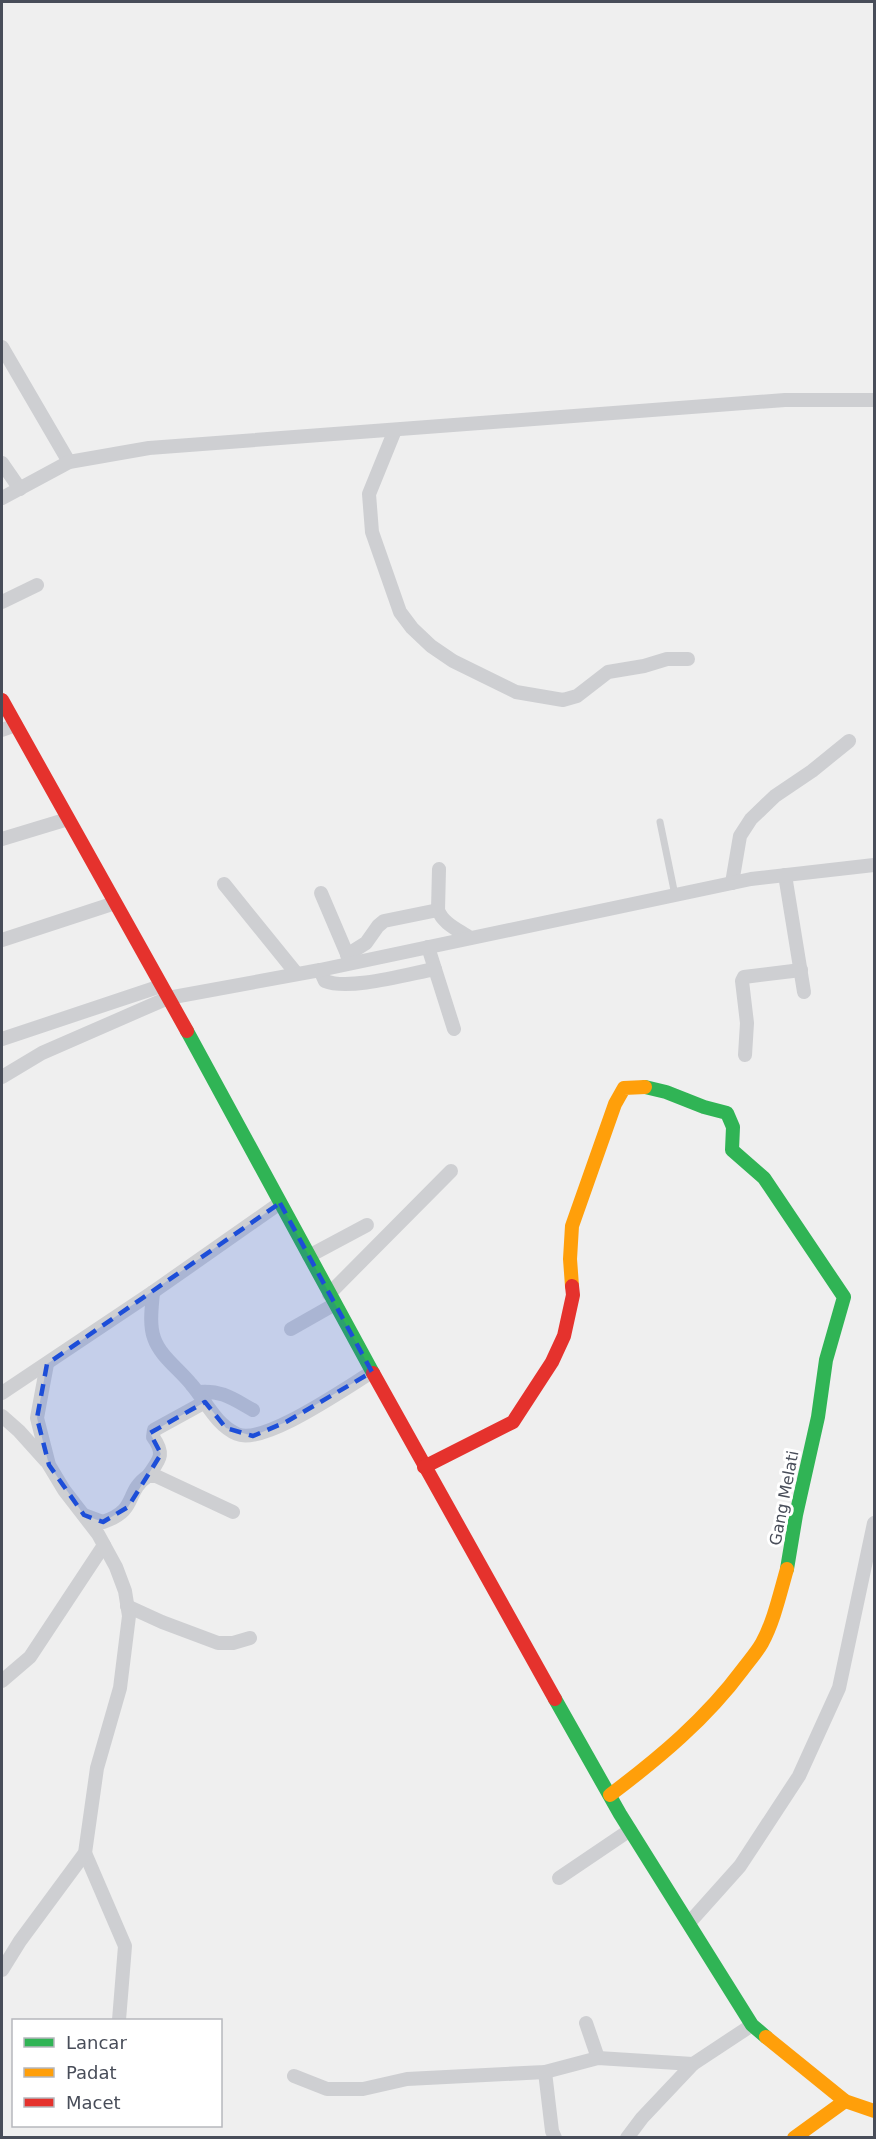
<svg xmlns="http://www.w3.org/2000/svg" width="876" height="2139" font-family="'DejaVu Sans',sans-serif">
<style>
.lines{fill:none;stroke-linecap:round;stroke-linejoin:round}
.lane{stroke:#cecfd2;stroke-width:7}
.street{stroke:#cecfd2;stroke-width:14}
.fast{stroke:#30b455;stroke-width:14}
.slow{stroke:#ff9f0a;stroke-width:14}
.jam{stroke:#e5322d;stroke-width:14}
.marked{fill:#1d4ed8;fill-opacity:0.2;stroke:#1d4ed8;stroke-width:4.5;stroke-dasharray:12 8;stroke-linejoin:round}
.labels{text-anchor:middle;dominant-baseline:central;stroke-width:6;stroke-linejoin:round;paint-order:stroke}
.street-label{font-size:16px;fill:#484d59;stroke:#fff}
</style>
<rect width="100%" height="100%" fill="#efefef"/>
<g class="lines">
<path class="lane" d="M660 822 675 895"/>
<g class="street">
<path d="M2 347 69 462"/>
<path d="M395 430 369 494 372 532 400 612 412 628 431 646 453 661 516 692 563 700 577 696 608 672 644 666 667 659H688"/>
<path d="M2 463 20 489"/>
<path d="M2 498 69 462 149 448 785 400H874"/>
<path d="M2 602 37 585"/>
<path d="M2 730 16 725"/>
<path d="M2 839 68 819"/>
<path d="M439 869 438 910C443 924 459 930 470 938"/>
<path d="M785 875 804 992"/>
<path d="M732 883 740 836 751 819 775 796 812 771 849 741"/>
<path d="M224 884 296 973"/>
<path d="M321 893 350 961"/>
<path d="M2 940 115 903"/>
<path d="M428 947 454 1029"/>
<path d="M347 955 366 943 378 926 384 921 438 910"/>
<path d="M320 970 325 981C349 991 408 974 435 969"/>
<path d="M2 1039 161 986"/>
<path d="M745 1055 747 1023 742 981 744 977 801 970"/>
<path d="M2 1077 42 1053 168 998 320 970 751 879 874 865"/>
<path d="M309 1256 367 1225"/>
<path d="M153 1292C152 1306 149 1324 154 1338 160 1356 179 1369 191 1384 206 1401 215 1424 237 1434 263 1446 347 1387 372 1372"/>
<path d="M329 1294 451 1171"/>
<path d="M291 1329 335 1304"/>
<path d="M199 1392C222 1390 233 1399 253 1410"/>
<path d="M2 1393 153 1292 280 1203"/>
<path d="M2 1416 19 1431 46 1461"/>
<path d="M148 1476C159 1460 166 1455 153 1437L154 1430 205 1402"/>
<path d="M84 1515 103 1522C139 1510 124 1492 148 1476H156L233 1512"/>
<path d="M127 1606 162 1622 218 1643H233L250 1638"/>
<path d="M2 1681 30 1657 104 1545"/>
<path d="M85 1853 125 1946 119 2020"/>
<path d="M559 1878 630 1830"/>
<path d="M689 1923 740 1866 799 1776 839 1688 874 1523"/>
<path d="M2 1970 20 1941 85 1853 97 1768 120 1688 129 1616 125 1591 116 1567 98 1534 64 1490 49 1465 37 1418 47 1364"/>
<path d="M586 2023 598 2058"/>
<path d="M545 2072 552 2131 555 2138"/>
<path d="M294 2076 327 2089H363L407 2079 545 2072 598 2058 693 2064"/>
<path d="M627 2138 642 2118 693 2064 752 2025"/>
</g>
<g class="fast">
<path d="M187 1031 373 1373"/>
<path d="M645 1087 666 1092 704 1107 727 1113 733 1127 732 1150 764 1178 844 1297 826 1360 818 1417 796 1515 787 1569"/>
<path d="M555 1699 620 1814 752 2025 766 2037"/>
</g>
<g class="slow">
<path d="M572 1286 570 1259 572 1226 615 1104 624 1088 645 1087"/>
<path d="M610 1795C659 1758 706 1719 743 1669 749 1661 757 1652 762 1643 774 1621 780 1593 787 1569"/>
<path d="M766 2037 845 2101 874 2111"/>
<path d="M794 2138 845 2101"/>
</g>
<g class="jam">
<path d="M2 700 187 1031"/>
<path d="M373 1373 555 1699"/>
<path d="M424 1467 513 1422 552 1362 564 1336 573 1295 572 1286"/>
</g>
</g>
<path class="marked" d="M280 1203 372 1372 286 1422 253 1436 226 1428 205 1402 150 1433 161 1454 128 1507 103 1522 84 1515 49 1465 37 1418 47 1364Z"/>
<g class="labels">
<g class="street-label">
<text transform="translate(784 1498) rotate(-79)">Gang Melati</text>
</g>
</g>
<rect width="876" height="2139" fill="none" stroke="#484d59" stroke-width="6"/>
<rect x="12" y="2019" width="210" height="108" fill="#ffffff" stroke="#b6b8bd" stroke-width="1.5"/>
<rect x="24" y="2038" width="30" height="9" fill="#30b455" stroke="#b6b8bd" stroke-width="1.5"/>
<text x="66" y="2049" font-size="18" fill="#484d59">Lancar</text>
<rect x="24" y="2068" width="30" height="9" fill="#ff9f0a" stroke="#b6b8bd" stroke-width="1.5"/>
<text x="66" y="2079" font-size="18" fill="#484d59">Padat</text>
<rect x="24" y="2098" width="30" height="9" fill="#e5322d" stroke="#b6b8bd" stroke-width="1.5"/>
<text x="66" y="2109" font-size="18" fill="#484d59">Macet</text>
</svg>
